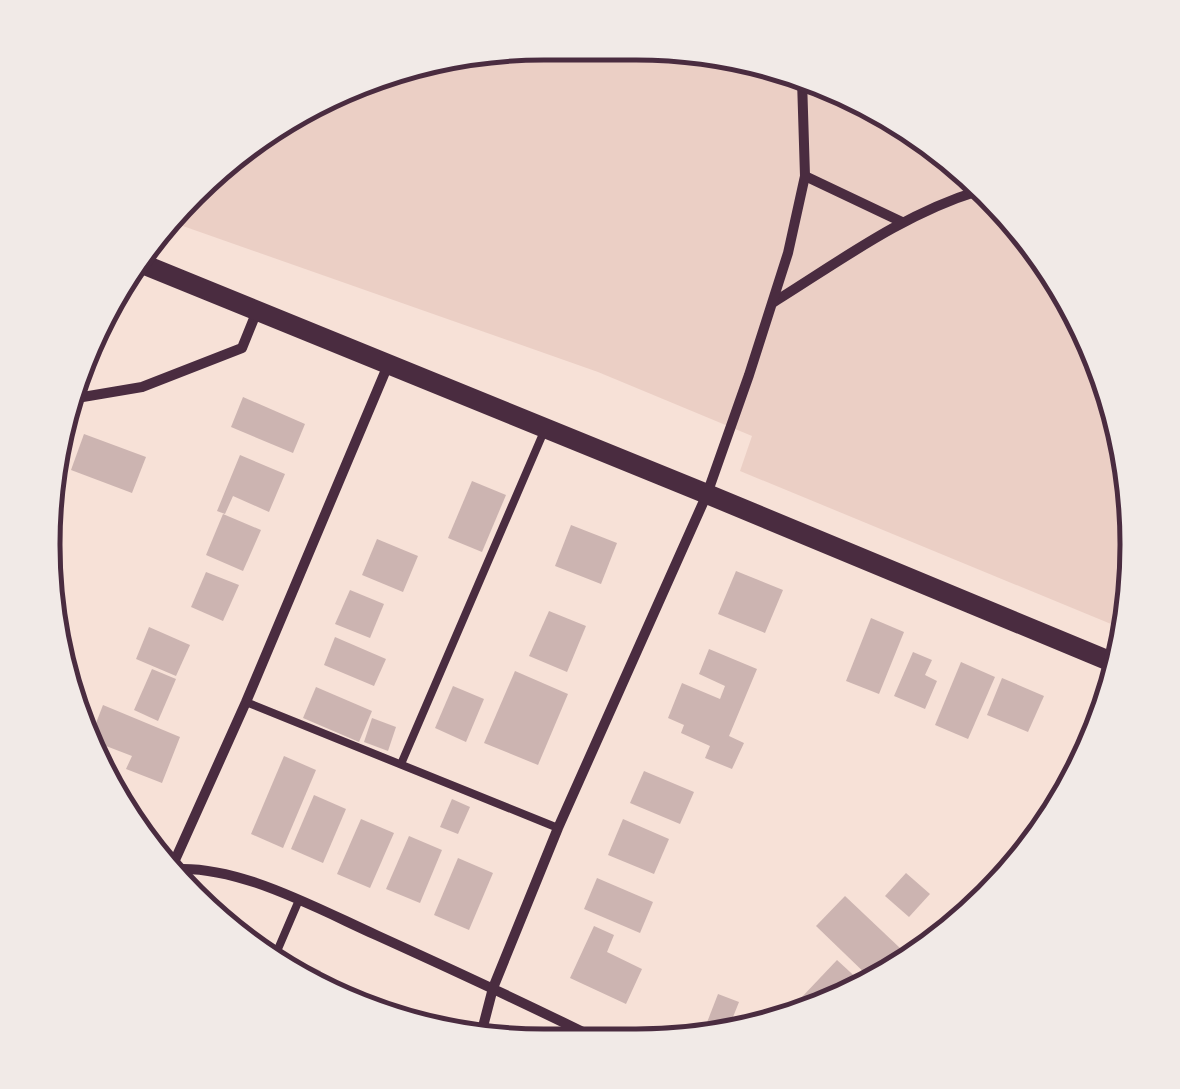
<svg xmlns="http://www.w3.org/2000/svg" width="1180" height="1089" font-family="Jost,sans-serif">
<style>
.green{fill:#ebcfc5}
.building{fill:#ccb4b1}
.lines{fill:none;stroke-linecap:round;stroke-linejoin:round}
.path{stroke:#4a2c40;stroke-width:5}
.service{stroke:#4a2c40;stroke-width:8}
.minor{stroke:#4a2c40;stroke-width:10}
.secondary{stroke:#4a2c40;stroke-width:20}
.rim{fill:none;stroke:#4a2c40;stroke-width:5}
</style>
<rect width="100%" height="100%" fill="#f7e1d7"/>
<path class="green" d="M446 52H734L915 127 1053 266 1128 447V631L740 471 752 436 598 372 163 219 167 214 323 94Z"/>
<g class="building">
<path d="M243 397 305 424 293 453 231 427Z"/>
<path d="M84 434 146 457 132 493 71 470Z"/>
<path d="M240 455 285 474 269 512 233 496 225 514 217 511Z"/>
<path d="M472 481 506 495 482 552 448 538Z"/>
<path d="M223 514 261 530 243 571 206 555Z"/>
<path d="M571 525 617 543 601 584 555 566Z"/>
<path d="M377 539 418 556 403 592 362 575Z"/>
<path d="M736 571 783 590 765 633 718 614Z"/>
<path d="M206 572 239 585 223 621 191 607Z"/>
<path d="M350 590 384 604 370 638 335 624Z"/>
<path d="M549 611 586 626 567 672 529 656Z"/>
<path d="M871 618 904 632 879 694 846 681Z"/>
<path d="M149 627 190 645 176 676 136 659Z"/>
<path d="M335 637 386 659 374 686 324 665Z"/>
<path d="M709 649 757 669 729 736 744 743 732 769 705 758 710 746 681 733 684 725 668 718 682 683 720 699 725 686 699 674Z"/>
<path d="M913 652 932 660 925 675 937 681 925 709 894 696Z"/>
<path d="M961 662 995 677 968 739 935 725Z"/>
<path d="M152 669 176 679 158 721 134 710Z"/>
<path d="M515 671 568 694 538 765 484 743Z"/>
<path d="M1002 678 1044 696 1028 732 987 715Z"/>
<path d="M453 686 484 699 466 742 435 728Z"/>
<path d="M316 687 372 711 359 742 303 718Z"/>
<path d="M103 705 180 737 162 783 126 769 132 756 93 741 91 736Z"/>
<path d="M372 718 396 727 388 751 364 742Z"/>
<path d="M284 756 316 770 283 848 251 834Z"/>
<path d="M644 771 694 792 680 824 630 803Z"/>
<path d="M314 795 346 809 323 863 291 849Z"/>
<path d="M452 799 470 807 458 834 440 827Z"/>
<path d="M361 819 394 833 370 888 337 874Z"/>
<path d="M623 819 669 839 654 874 608 855Z"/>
<path d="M409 836 442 850 420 903 386 889Z"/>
<path d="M458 858 493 873 469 930 434 915Z"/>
<path d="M906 873 930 894 909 917 885 896Z"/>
<path d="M597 878 653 902 640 933 584 909Z"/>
<path d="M845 896 901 949 872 980 816 926Z"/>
<path d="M594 926 614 935 607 952 642 969 626 1004 570 978Z"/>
<path d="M837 960 862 983 809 1005 801 998Z"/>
<path d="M301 962 321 971 314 986 293 979Z"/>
<path d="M718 994 739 1002 725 1037 701 1038Z"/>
</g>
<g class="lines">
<path class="path" d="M1124 638 1128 639"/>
<g class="service">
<path d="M246 702 558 828"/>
<path d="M401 764 545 429"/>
<path d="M272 963 299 900"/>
</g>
<g class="minor">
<path d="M805 176 902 222"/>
<path d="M774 302C840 261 903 214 978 191"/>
<path d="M65 400 142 387 242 348 257 311"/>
<path d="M171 869 246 702 388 365"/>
<path d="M166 870C232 861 316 908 376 935 451 969 525 1003 599 1040"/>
<path d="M479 1042 493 988 558 828 707 494 749 375 788 253 805 176 802 80"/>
</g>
<path class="secondary" d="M135 261 707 494 1119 665"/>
</g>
<path d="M0 0H1180V1089H0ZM544 60H636A484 484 0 0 1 1120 544V545A484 484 0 0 1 636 1029H544A484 484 0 0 1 60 545V544A484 484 0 0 1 544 60Z" fill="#f1eae7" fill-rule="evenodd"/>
<path class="rim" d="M544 60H636A484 484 0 0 1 1120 544V545A484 484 0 0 1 636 1029H544A484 484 0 0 1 60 545V544A484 484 0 0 1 544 60Z"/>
</svg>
